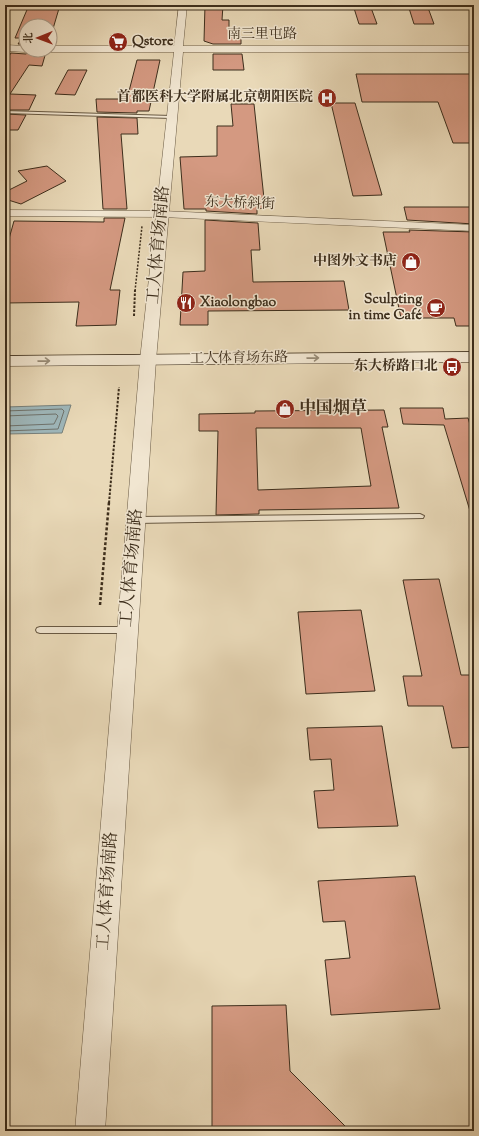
<svg xmlns="http://www.w3.org/2000/svg" width="479" height="1136" font-family="'Sorts Mill Goudy','Noto Serif SC',serif">
<style>
.water{fill:#9eb7bb;stroke:#77807b}
.lines{fill:none;stroke-linecap:round;stroke-linejoin:round}
.shore{stroke:#6e726c;stroke-width:1}
.building{fill:#d49981;stroke:#3d2e1c;fill-rule:evenodd}
.service-casing{stroke:#685943;stroke-width:2}
.minor-casing{stroke:#685943;stroke-width:1}
.tertiary-casing{stroke:#685943;stroke-width:1}
.secondary-casing{stroke:#3d2e1c;stroke-width:1}
.path-far2{stroke:#3d2e1c;stroke-width:1.5;stroke-dasharray:2 1.5;stroke-linecap:butt}
.path-far1{stroke:#3d2e1c;stroke-width:2;stroke-dasharray:2.5 1.5;stroke-linecap:butt}
.path{stroke:#3d2e1c;stroke-width:2.5;stroke-dasharray:3 2;stroke-linecap:butt}
.service{fill:#f1e6d1;fill-rule:evenodd}
.minor{fill:#f1e6d1;fill-rule:evenodd}
.tertiary{fill:#f1e6d1;fill-rule:evenodd}
.secondary{fill:#f1e6d1;fill-rule:evenodd}
.oneway{stroke:#978a76}
.labels{text-anchor:middle;dominant-baseline:central;stroke-width:3;stroke-linejoin:round;paint-order:stroke}
.far-street-label{font-size:14px;fill:#3d2e1c;stroke:#f1e6d1}
.far-poi-label{font-size:14px;font-weight:bold;fill:#3d2e1c;stroke:#f1e6d1;text-anchor:end}
.street-label{font-size:17px;fill:#3d2e1c;stroke:#f1e6d1}
.poi-label{font-size:17px;font-weight:bold;fill:#3d2e1c;stroke:#f1e6d1;text-anchor:start}
</style>
<rect width="100%" height="100%" fill="#e9d9b8"/>
<filter id="stains"><feTurbulence type="fractalNoise" baseFrequency=".005" numOctaves="4"/><feColorMatrix values="0 0 0 0 .2 0 0 0 0 .09 0 0 0 0 .02 0 0 0 .5 -.17"/></filter>
<radialGradient id="worn" r=".72"><stop offset=".6" stop-color="#630" stop-opacity="0"/><stop offset="1" stop-color="#630" stop-opacity=".3"/></radialGradient>
<path class="water" d="M71 405 62 433 5 434V407Z"/>
<g class="lines">
<g class="shore">
<path d="M5 411 62 409 64 411 58 429 5 431"/>
<path d="M5 416 56 414 58 416 54 424 5 426"/>
</g>
</g>
<g class="building">
<path d="M29 5H60L50 39V26H26V44H18L22 38H15Z"/>
<path d="M205 5H223L222 20H229V37H241V44H213L204 41Z"/>
<path d="M353 5H370L377 24H359Z"/>
<path d="M408 5H427L434 24H414Z"/>
<path d="M31 50H45L46 52 42 66 29 65 10 94 36 95 29 110H5V61L11 53 26 54Z"/>
<path d="M213 54H242L244 70H213Z"/>
<path d="M137 60H160L149 111H137V113L97 112 96 99H127Z"/>
<path d="M68 70H87L75 95 55 94Z"/>
<path d="M356 74H474V143H453L438 102H362Z"/>
<path d="M331 103H355L382 195 353 196Z"/>
<path d="M231 104H254L265 208 257 209V214L206 211V209H184L180 157 217 156V126H233Z"/>
<path d="M5 114 26 115 18 130H5Z"/>
<path d="M97 117 137 118 138 134H121L127 209H103Z"/>
<path d="M47 166 66 181 21 204 5 199V192L27 181 18 171Z"/>
<path d="M404 207H474V224L407 220Z"/>
<path d="M104 218H125L110 290H120L116 325 76 326 79 302 5 303V253L14 221 104 222Z"/>
<path d="M205 220 258 223 260 250H251L253 282 344 281 349 310 208 311V325H180L183 272 205 271Z"/>
<path d="M409 230 474 232V326H456L454 318H401L383 232H410Z"/>
<path d="M400 408H443L445 419 468 418 474 438V510L470 511 444 425 403 424Z"/>
<path d="M384 410 388 427H382L399 508 259 510V514L216 515 218 431H199V414L255 413V411ZM256 428H361L371 486 258 490Z"/>
<path d="M439 579 461 675H471L474 688V747L452 748 443 706H408L403 676H422L403 580Z"/>
<path d="M361 610 375 691 306 694 298 612Z"/>
<path d="M382 726 398 826 318 828 314 791 334 790 331 759 310 760 307 728Z"/>
<path d="M415 876 440 1009 331 1015 325 960 350 958 345 921 323 922 318 881Z"/>
<path d="M286 1005 290 1071 350 1131H212V1006Z"/>
</g>
<g class="lines">
<g class="service-casing">
<g id="service">
<path d="M5 111 171 116 173 117 171 118 5 113Z"/>
<path d="M420 514 424 516 423 518 136 523 132 520 136 517Z"/>
<path d="M40 627H127L130 628 131 630 130 632 127 633H40L37 632 36 630 37 628Z"/>
</g>
</g>
<g class="minor-casing">
<path id="minor" d="M5 210 162 211 474 225V231L162 217 5 216Z"/>
</g>
<g class="tertiary-casing">
<g id="tertiary">
<path d="M179 5H187L183 46H474V52H183L156 360 105 1131H75L140 360 174 52H50L46 50H50V46H174Z"/>
<path d="M5 45 26 46V50H30L26 52 5 51Z"/>
</g>
</g>
<g class="secondary-casing">
<path id="secondary" d="M474 352V362L5 366V356Z"/>
</g>
<path class="path-far2" d="M135 291 142 226"/>
<g class="path-far1">
<path d="M134 316 135 290"/>
<path d="M109 503 119 387"/>
</g>
<path class="path" d="M100 605 109 502"/>
<use href="#service" class="service"/>
<use href="#minor" class="minor"/>
<use href="#tertiary" class="tertiary"/>
<use href="#secondary" class="secondary"/>
</g>
<defs><path id="oneway-shaft" d="M-6 0H5M1.5-3L5.5 0L1.5 3" fill="none" stroke-width="1.6" stroke-linecap="round" stroke-linejoin="round"/></defs>
<g class="oneway">
<use href="#oneway-shaft" transform="translate(313 358) rotate(-1)"/>
<use href="#oneway-shaft" transform="translate(44 361) rotate(-1)"/>
</g>
<defs>
<g id="supermarket-disc" transform="scale(1)"><circle r="9.5" fill="#8f2418" stroke="#f1e6d1"/><path d="M-6-5.5h2.5l.6 2H6L4.5 2H-2.5L-4.4-4H-6ZM-1.5 3.2a1.3 1.3 0 1 0 .1 0ZM3 3.2a1.3 1.3 0 1 0 .1 0Z" fill="#fff"/></g>
<g id="hospital-disc" transform="scale(1)"><circle r="9.5" fill="#8f2418" stroke="#f1e6d1"/><path d="M-5-5h3v3.5h4V-5h3V5h-3V1.5h-4V5h-3Z" fill="#fff"/></g>
<g id="shop-disc" transform="scale(1)"><circle r="9.5" fill="#8f2418" stroke="#f1e6d1"/><path d="M-5-2.5h2.3a2.7 3.5 0 0 1 5.4 0H5L5.5 6h-11ZM-1.5-2.5h3a1.5 2.3 0 0 0-3 0Z" fill="#fff"/></g>
<g id="restaurant-disc" transform="scale(1)"><circle r="9.5" fill="#8f2418" stroke="#f1e6d1"/><path d="M-5-6h1v4h1v-4h1v4h1v-4h1v5L-1.5 .5V6h-2V.5L-5-1ZM5-6V6H3V1.5H1.5Q1.5-4 5-6Z" fill="#fff"/></g>
<g id="cafe-disc" transform="scale(1)"><circle r="9.5" fill="#8f2418" stroke="#f1e6d1"/><path d="M-5.5-4.5H6V0H3Q3 3.5 0 3.5H-2.5Q-5.5 3.5-5.5 0ZM3-3.2v2h1.7v-2ZM-6 4.5H4V6H-6Z" fill="#fff"/></g>
<g id="bus-disc" transform="scale(1)"><circle r="9.5" fill="#8f2418" stroke="#f1e6d1"/><path d="M-5-6H5V4H4V6H2V4H-2V6H-4V4H-5ZM-3.5-4V0h7V-4ZM-3.5 1.2v1.5H-2V1.2ZM2 1.2v1.5H3.5V1.2Z" fill="#fff"/></g>
</defs>
<g fill-rule="evenodd">
<use href="#supermarket-disc" x="118" y="42"/>
<use href="#hospital-disc" x="327" y="98"/>
<use href="#shop-disc" x="411" y="262"/>
<use href="#restaurant-disc" x="186" y="303"/>
<use href="#cafe-disc" x="436" y="308"/>
<use href="#bus-disc" x="452" y="367"/>
<use href="#shop-disc" x="285" y="409"/>
</g>
<g class="labels">
<g class="far-street-label">
<text x="262" y="35">南三里屯路</text>
<text transform="translate(240 204) rotate(2)">东大桥斜街</text>
<text transform="translate(239 359) rotate(-1)">工人体育场东路</text>
</g>
<g class="far-poi-label">
<text x="132" y="42" text-anchor="start">Qstore</text>
<text x="313" y="98">首都医科大学附属北京朝阳医院</text>
<text x="397" y="262">中图外文书店</text>
<text x="422" y="300">Sculpting<tspan x="422" dy="16">in time Café</tspan></text>
<text x="200" y="303" text-anchor="start">Xiaolongbao</text>
<text x="438" y="367">东大桥路口北</text>
</g>
<g class="street-label">
<text transform="translate(159 245) rotate(-85)">工人体育场南路</text>
<text transform="translate(132 568) rotate(-85)">工人体育场南路</text>
<text transform="translate(108 891) rotate(-86)">工人体育场南路</text>
</g>
<g class="poi-label">
<text x="299" y="409">中国烟草</text>
</g>
</g>
<rect width="479" height="1136" fill="none" stroke="#e9d9b8" stroke-width="20"/>
<rect x="6" y="6" width="467" height="1124" fill="none" stroke="#3d2e1c" stroke-width="2"/>
<rect x="10" y="10" width="459" height="1116" fill="none" stroke="#3d2e1c"/>
<g transform="translate(38 38) rotate(269)"><circle r="19" fill="#f1e6d1" stroke="#a99c89"/>
<path d="M0-3L7 15L0 10L-7 15Z" fill="#8f2418"/>
<text y="-6" font-size="11" font-weight="bold" text-anchor="middle" fill="#3d2e1c">北</text>
</g>
<rect width="100%" height="100%" filter="url(#stains)"/>
<rect width="100%" height="100%" fill="url(#worn)"/>
</svg>
